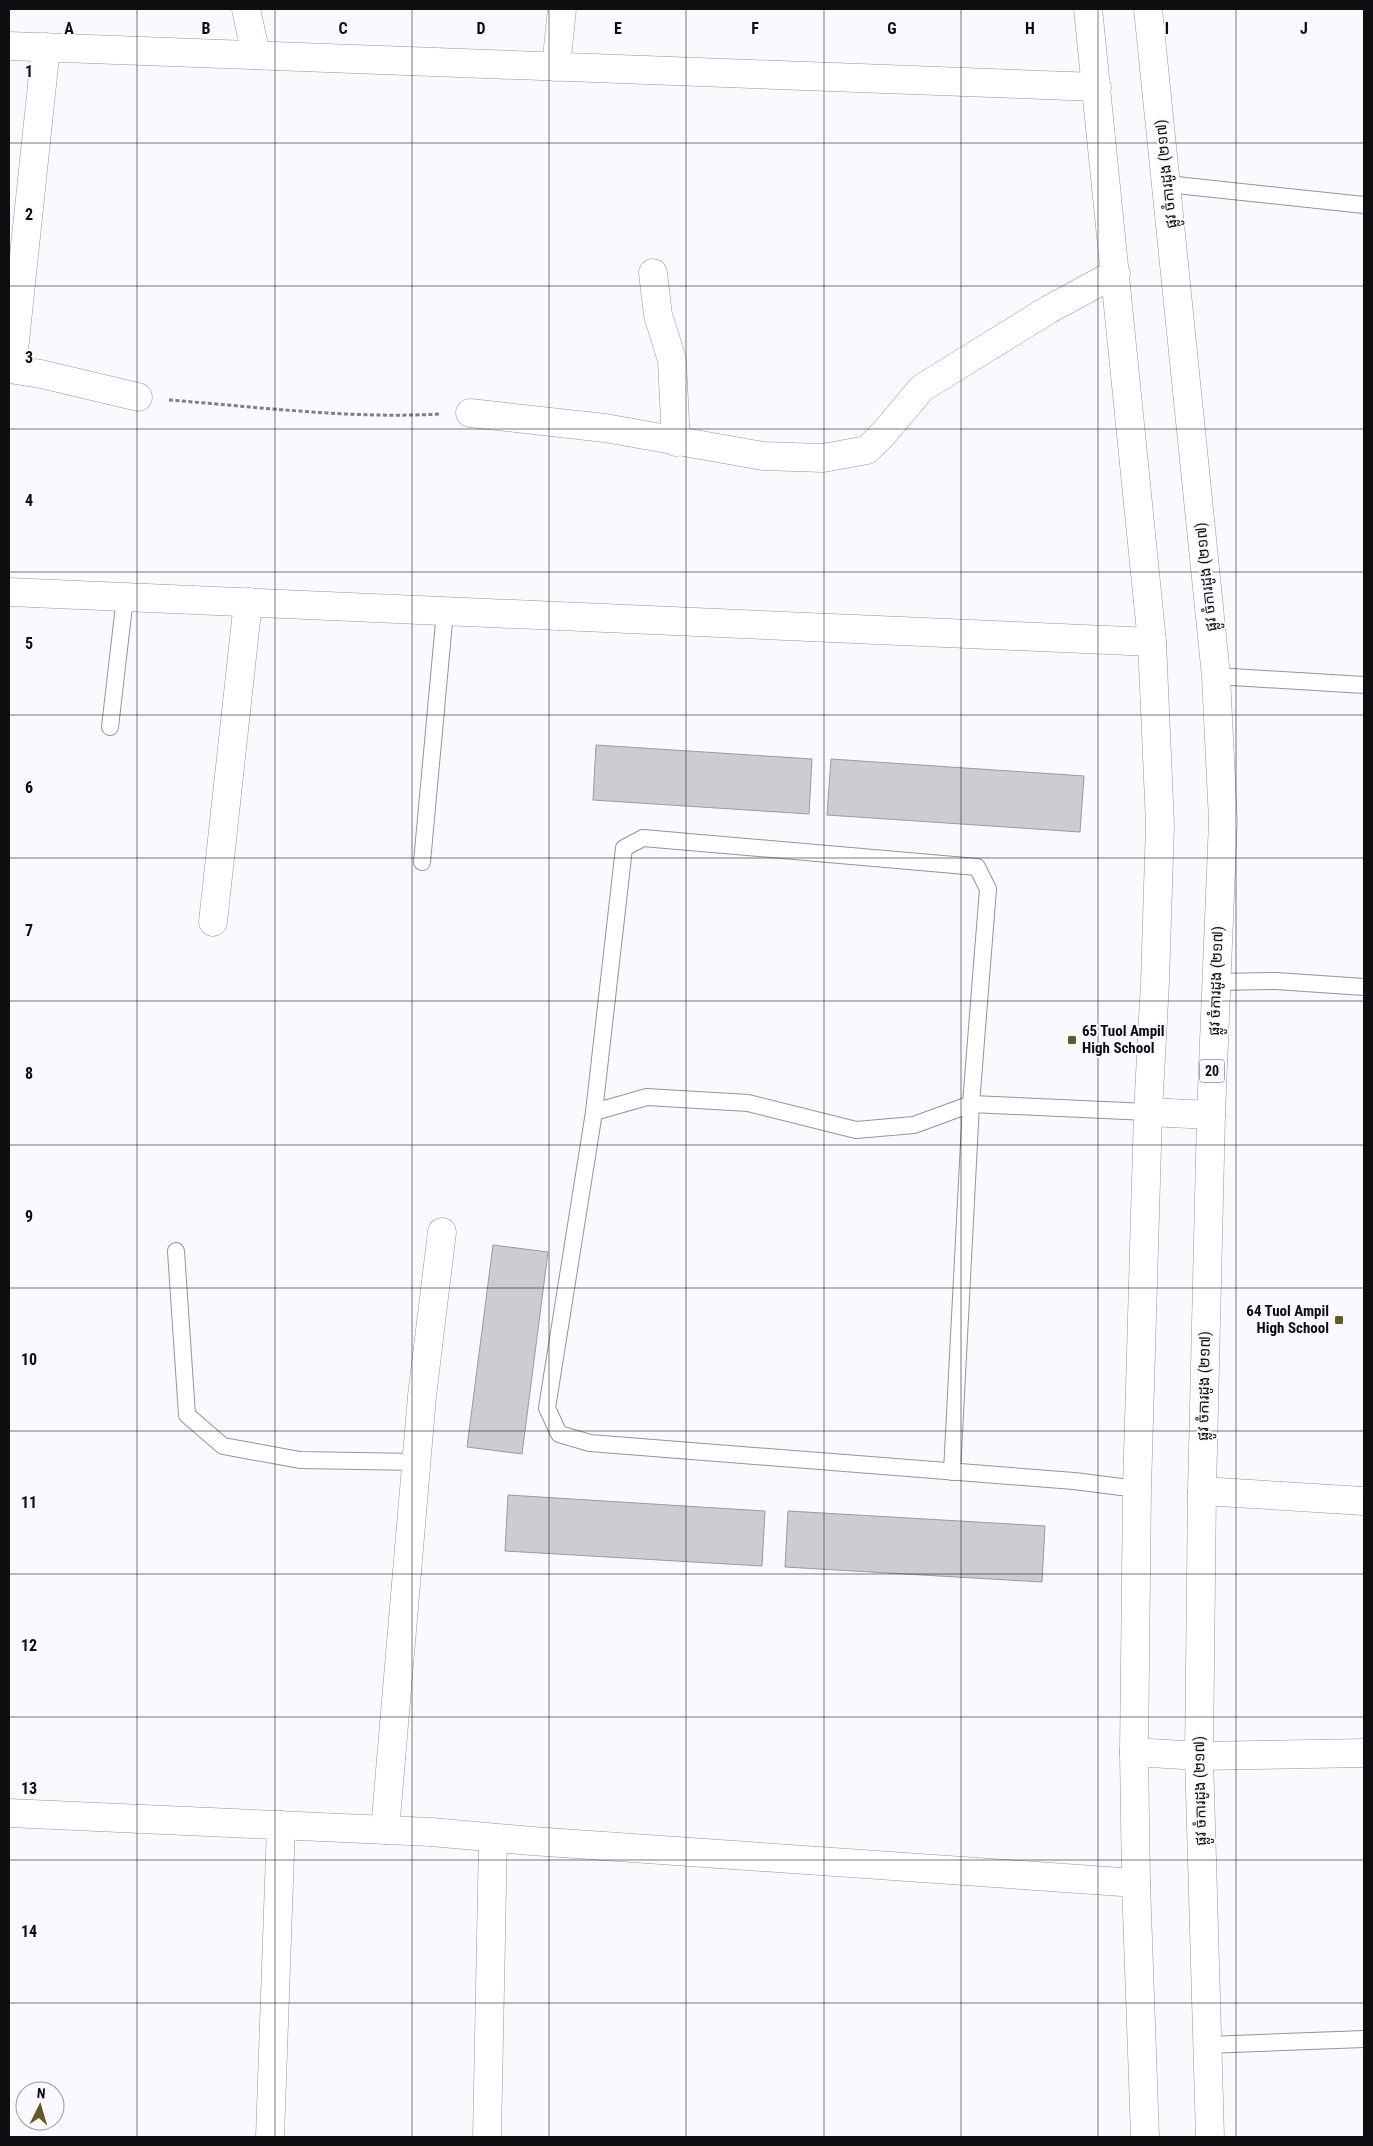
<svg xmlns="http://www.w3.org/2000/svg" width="1373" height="2146" font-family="'Roboto Condensed','Noto Sans Khmer',sans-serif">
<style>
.building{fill:#cdccd3;stroke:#9a99a0}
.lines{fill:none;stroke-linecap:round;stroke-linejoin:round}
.service-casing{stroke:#95949b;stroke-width:18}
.minor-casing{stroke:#95949b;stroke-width:29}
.primary-casing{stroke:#95949b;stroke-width:29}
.path{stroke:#7f7e82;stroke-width:3;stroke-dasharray:4 2.5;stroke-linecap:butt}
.service{stroke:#fff;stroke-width:16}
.minor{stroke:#fff;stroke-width:28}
.primary{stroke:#fff;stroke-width:28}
.grid{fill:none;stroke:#0e0d10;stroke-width:1;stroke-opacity:0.55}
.poi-dot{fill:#625925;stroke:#faf9ff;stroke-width:2}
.labels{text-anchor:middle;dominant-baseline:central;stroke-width:4;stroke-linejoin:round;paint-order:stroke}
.shield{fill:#faf9ff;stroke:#555458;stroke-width:1}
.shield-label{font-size:14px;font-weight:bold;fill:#0e0d10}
.street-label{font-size:15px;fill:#0e0d10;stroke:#faf9ff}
.poi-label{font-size:15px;font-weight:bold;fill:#0e0d10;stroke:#faf9ff;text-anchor:start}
.grid-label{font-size:16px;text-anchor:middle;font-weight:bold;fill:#0e0d10;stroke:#faf9ff;stroke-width:4;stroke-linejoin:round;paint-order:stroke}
</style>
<rect width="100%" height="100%" fill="#faf9ff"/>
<g class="building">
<path d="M596 745 812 759 809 814 593 800Z"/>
<path d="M831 759 1084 776 1080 832 827 815Z"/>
<path d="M493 1245 548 1252 522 1454 467 1447Z"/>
<path d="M508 1495 765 1511 762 1566 505 1551Z"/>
<path d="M788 1511 1045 1526 1042 1582 785 1567Z"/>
</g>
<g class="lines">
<g class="service-casing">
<g id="service">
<path d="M1167 184 1364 205"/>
<path d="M1216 676 1364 685"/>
<path d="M110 727 125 597"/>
<path d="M422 862 445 611"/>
<path d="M1216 982 1276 981 1364 987"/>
<path d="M594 1112 624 848 643 838 977 867 988 889 971 1104 952 1472"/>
<path d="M176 1251 187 1415 223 1446 300 1460 416 1462"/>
<path d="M1137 1489 1074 1481 590 1443 559 1434 547 1408 594 1112 647 1097 748 1103 856 1130 914 1125 971 1104 1148 1112"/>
<path d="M1207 2045 1364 2039"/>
</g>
</g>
<g class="minor-casing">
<g id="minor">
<path d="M246 9 256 55"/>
<path d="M9 46 1097 87"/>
<path d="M556 67 562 9"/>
<path d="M653 273 658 315 672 360 676 442"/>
<path d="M9 369 41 374 138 397"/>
<path d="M12 369 46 47"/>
<path d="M470 413 605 428 763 456 823 458 867 450 884 433 922 388 1048 310 1116 273"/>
<path d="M9 592 1152 642"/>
<path d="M213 922 248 602"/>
<path d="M1202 1491 1364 1501"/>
<path d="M1134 1752 1199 1756 1364 1753"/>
<path d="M9 1813 431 1832 532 1841 1136 1883"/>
<path d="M385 1830 422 1396 442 1232"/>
<path d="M270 2137 281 1825"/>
<path d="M487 2137 493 1838"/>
</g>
</g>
<g class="primary-casing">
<g id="primary">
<path d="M1088 9 1152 642 1160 824 1155 982 1148 1112 1137 1489 1134 1752 1136 1883 1145 2137"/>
<path d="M1148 9 1216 676 1223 821 1211 1115 1202 1491 1199 1756 1210 2137"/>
<path d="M1148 1112 1211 1115"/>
</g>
</g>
<path class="path" d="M169 400C259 407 350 419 440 414"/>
<use href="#service" class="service"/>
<use href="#minor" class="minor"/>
<use href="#primary" class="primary"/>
</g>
<path class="grid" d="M137 9V2137M275 9V2137M412 9V2137M549 9V2137M686 9V2137M824 9V2137M961 9V2137M1098 9V2137M1236 9V2137M9 143H1364M9 286H1364M9 429H1364M9 572H1364M9 715H1364M9 858H1364M9 1001H1364M9 1145H1364M9 1288H1364M9 1431H1364M9 1574H1364M9 1717H1364M9 1860H1364M9 2003H1364"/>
<g class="poi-dot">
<rect x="1067" y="1035" width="10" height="10" rx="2.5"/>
<rect x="1334" y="1315" width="10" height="10" rx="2.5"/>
</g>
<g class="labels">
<rect class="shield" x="1199.5" y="1059.5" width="25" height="23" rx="4"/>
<g class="shield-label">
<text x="1212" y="1071">20</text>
</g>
<g class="street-label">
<text transform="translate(1166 174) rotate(-96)">ផ្លូវ ចំការដូង (២១៧)</text>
<text transform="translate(1206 577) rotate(-96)">ផ្លូវ ចំការដូង (២១៧)</text>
<text transform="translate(1216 981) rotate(-88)">ផ្លូវ ចំការដូង (២១៧)</text>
<text transform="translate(1204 1386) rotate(-89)">ផ្លូវ ចំការដូង (២១៧)</text>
<text transform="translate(1200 1791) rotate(-91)">ផ្លូវ ចំការដូង (២១៧)</text>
</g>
<g class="poi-label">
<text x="1082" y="1031">65 Tuol Ampil<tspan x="1082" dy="17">High School</tspan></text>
<text x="1329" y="1311" text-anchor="end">64 Tuol Ampil<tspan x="1329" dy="17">High School</tspan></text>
</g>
</g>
<g class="grid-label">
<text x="69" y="34">A</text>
<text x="206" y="34">B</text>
<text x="343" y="34">C</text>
<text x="481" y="34">D</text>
<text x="618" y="34">E</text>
<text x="755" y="34">F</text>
<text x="892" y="34">G</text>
<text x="1030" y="34">H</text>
<text x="1167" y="34">I</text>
<text x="1304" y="34">J</text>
<text x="29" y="77">1</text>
<text x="29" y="220">2</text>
<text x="29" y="363">3</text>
<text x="29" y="506">4</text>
<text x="29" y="649">5</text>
<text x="29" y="793">6</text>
<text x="29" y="936">7</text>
<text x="29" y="1079">8</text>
<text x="29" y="1222">9</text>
<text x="29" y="1365">10</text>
<text x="29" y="1508">11</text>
<text x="29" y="1651">12</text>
<text x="29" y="1794">13</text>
<text x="29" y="1937">14</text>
</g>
<rect width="1373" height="2146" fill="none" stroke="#0e0d10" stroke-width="20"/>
<g transform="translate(40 2106) rotate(5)"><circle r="24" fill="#faf9ff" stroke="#9c9b9f"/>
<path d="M0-4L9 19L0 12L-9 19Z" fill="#625925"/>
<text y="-8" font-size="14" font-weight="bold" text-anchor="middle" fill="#0e0d10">N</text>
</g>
</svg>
